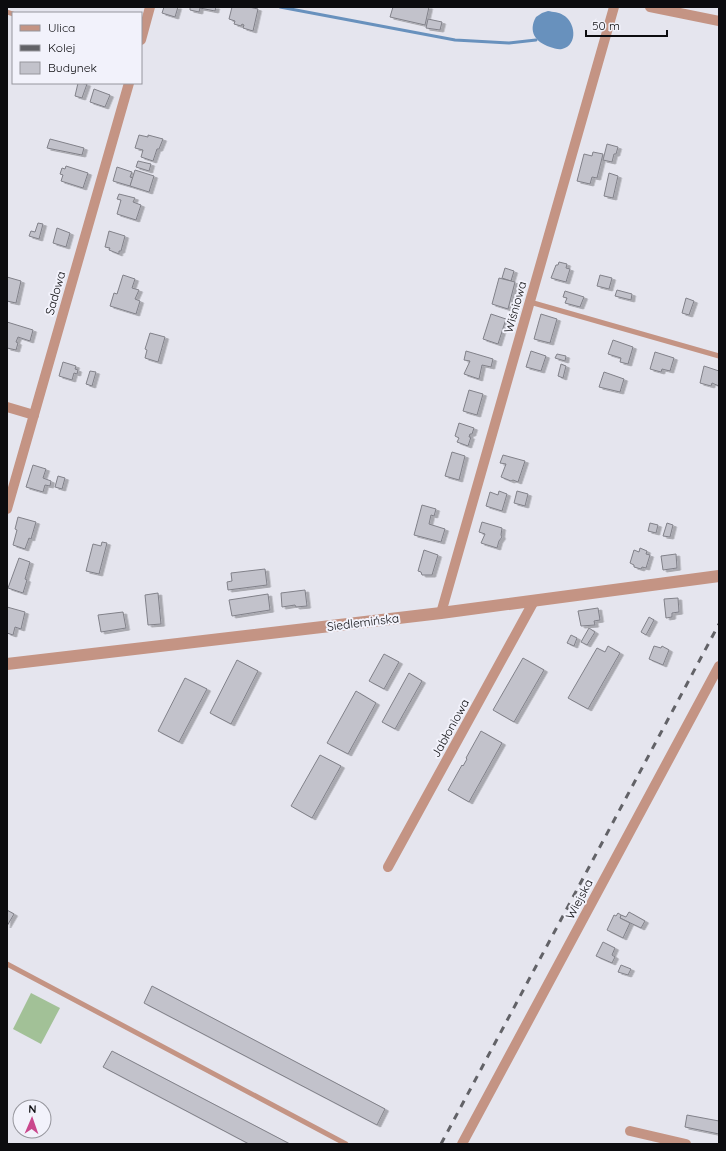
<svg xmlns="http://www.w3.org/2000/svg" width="726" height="1151" font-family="Quicksand,sans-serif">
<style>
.green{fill:#a2c197}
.water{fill:#6891bd}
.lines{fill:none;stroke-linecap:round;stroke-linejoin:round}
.stream{stroke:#6891bd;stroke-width:3}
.building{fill:#c2c2cb;stroke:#818189;filter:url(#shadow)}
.service{stroke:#c49484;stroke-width:5}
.minor{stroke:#c49484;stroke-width:10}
.tertiary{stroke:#c49484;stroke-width:12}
.rail{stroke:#626267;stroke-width:3;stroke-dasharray:7 7;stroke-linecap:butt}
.labels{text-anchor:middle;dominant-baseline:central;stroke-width:4;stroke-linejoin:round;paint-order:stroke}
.street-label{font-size:12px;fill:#0c0c0f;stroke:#f2f2fb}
</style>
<defs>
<filter id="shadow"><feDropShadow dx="3.5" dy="2" stdDeviation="0" flood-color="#0004"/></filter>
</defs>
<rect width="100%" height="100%" fill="#e5e5ee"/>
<path class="green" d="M31 993 60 1008 41 1044 13 1029Z"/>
<path class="water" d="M548 11C553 12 559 12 563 15 575 21 579 45 562 49 558 50 554 48 550 47 535 42 528 31 536 17L542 13Z"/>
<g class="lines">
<path class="stream" d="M280 7 455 40 509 43 536 40"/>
</g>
<g class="building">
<path d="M164 7H178L175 17 162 13Z"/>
<path d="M190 7H216L215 11 200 8 199 12 190 10Z"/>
<path d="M232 7H249L258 9 253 31 243 28 244 25 242 24 241 26 234 24 235 21 229 19Z"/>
<path d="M393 7H429L425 25 390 17Z"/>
<path d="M428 19 442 22 440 30 426 28Z"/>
<path d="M78 83 87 84 82 98 75 96Z"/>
<path d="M94 89 110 95 105 107 90 102Z"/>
<path d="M139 135 148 137V135L163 139 159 149H157L153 161 141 157 143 150 135 148Z"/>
<path d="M50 139 84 148 82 155 47 148Z"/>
<path d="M607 144 618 147 616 154H614L612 162 603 160Z"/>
<path d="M593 152 603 154 597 178 592 177 590 184 577 181 584 154 592 156Z"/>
<path d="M138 161 151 164 149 171 136 167Z"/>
<path d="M66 166 88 173 83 188 61 181 63 175 60 174 62 168 65 169Z"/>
<path d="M117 167 132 172 130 177 133 178 130 186 113 181Z"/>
<path d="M135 170 154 176 149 192 130 186Z"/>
<path d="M609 173 618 176 613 198 604 196Z"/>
<path d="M119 194 135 198 133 202 141 205 136 220 117 214 121 200 117 199Z"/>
<path d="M38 223 43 224 39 239 29 236 31 231 35 232Z"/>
<path d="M57 228 70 233 66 247 53 243Z"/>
<path d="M109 231 125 236 121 251H119V254L109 250 110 248 105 247Z"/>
<path d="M559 262 567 264 566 268 570 269 566 282 551 278 556 265H558Z"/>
<path d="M505 268 514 271 511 281 502 278Z"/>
<path d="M123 275 135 279 132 288 139 290 135 299 140 301 136 314 110 306 114 293 117 294Z"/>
<path d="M600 275 612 278 609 289 597 286Z"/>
<path d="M7 277 21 281 16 303 7 301Z"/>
<path d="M499 278 515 282 508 309 492 304Z"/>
<path d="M617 290 632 294 631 300 615 296Z"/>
<path d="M565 291 584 297 580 307 565 303 567 298 563 297Z"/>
<path d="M686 298 694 301 689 315 682 313Z"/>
<path d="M491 314 506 319 498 344 483 339Z"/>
<path d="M541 314 557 319 550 343 534 339Z"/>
<path d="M7 322 33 330 30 341 18 337 16 342 18 343 16 350 7 348Z"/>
<path d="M150 333 165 337 158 362 145 358 147 350 145 349Z"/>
<path d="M613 340 633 347 628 364 620 362 621 358 608 354Z"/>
<path d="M466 351 493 359 491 367 482 365 479 379 464 374 470 361 464 360Z"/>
<path d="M531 351 546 356 541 371 526 367Z"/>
<path d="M655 352 674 358 670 371 662 369 661 372 650 369Z"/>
<path d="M557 354 566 356 565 361 555 358Z"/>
<path d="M63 362 76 366 75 369 78 370 77 374 74 373 72 380 59 376Z"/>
<path d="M561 364 566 366 563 378 558 376Z"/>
<path d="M704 366 719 371V386L712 383 711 386 700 383Z"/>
<path d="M90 371 96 372 92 386 86 384Z"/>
<path d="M604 372 624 379 620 392 599 387Z"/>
<path d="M469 390 483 394 477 415 463 411Z"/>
<path d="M459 423 474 428 472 434H470L469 437H471L468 446 457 442 459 438 455 436Z"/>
<path d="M452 452 465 456 459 480 445 476Z"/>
<path d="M503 455 525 461 518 482 513 480 511 481 501 477 506 464 500 463Z"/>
<path d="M33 465 46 469 43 478 51 481 50 486 45 485 43 492 26 487Z"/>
<path d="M58 476 65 478 62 489 55 487Z"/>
<path d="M499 491 507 494 502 511 486 506 490 492 498 495Z"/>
<path d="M517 491 528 494 525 506 514 503Z"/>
<path d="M422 505 436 509 434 516 431 515 429 524 445 529 441 542 414 535Z"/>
<path d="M18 517 36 522 31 539 29 538 25 549 13 545 17 530 15 529Z"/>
<path d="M482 522 502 528 501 535 502 537 499 541 497 548 481 543 485 534 479 532Z"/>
<path d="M650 523 658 525 656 533 648 531Z"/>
<path d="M667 523 673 525 670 537 663 536Z"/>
<path d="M102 542 107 543 99 574 86 571 93 544 101 546Z"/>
<path d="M640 548 647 551 646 554 650 555 646 568 642 567 641 569 634 567V565L630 563 634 550 639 552Z"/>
<path d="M424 550 438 555 432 575H422L421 572 418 571Z"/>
<path d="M676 554 677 568 663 570 661 556Z"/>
<path d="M19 558 30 562 25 579 27 580 23 593 8 588Z"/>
<path d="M265 569 267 585 228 590 227 582 232 581 231 573Z"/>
<path d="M305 590 307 606 296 607 295 605 282 607 281 593Z"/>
<path d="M158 593 161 624 148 625 145 595Z"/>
<path d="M268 594 270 610 232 616 229 600Z"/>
<path d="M678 598 679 612 672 613V617L666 618 664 599Z"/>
<path d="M7 607 25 612 21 629 15 627 13 635 7 633Z"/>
<path d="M598 608 600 620 594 621 595 625 581 626 578 611Z"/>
<path d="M123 612 126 628 101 632 98 615Z"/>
<path d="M649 617 654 620 646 635 641 632Z"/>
<path d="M589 628 595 632 587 645 581 642Z"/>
<path d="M571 635 577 638 574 646 567 643Z"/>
<path d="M608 646 620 653 588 709 568 698 597 648 605 652Z"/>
<path d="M654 646 661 648 662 646 669 650 663 665 649 659Z"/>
<path d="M384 654 399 662 384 689 369 681Z"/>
<path d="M523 658 544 670 514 722 493 710Z"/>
<path d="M237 660 258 671 231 724 210 713Z"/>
<path d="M409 673 422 681 395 729 382 722Z"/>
<path d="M185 678 207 689 179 742 158 731Z"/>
<path d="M356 691 376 703 348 754 327 743Z"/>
<path d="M481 731 502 743 469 802 448 790 462 765 463 766 467 759 466 758Z"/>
<path d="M320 755 341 766 312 818 291 806Z"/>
<path d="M7 910 14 914 7 926Z"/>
<path d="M629 912 645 921 641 928 620 918 621 915 626 917Z"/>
<path d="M618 913 621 915 620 918 630 923 623 938 607 930 614 915 616 916Z"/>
<path d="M603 942 615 948 612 955 615 957 612 963 596 956Z"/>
<path d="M621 965 631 969 628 975 618 972Z"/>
<path d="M152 986 385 1109 377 1125 144 1003Z"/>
<path d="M112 1051 290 1144H249L103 1067Z"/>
<path d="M687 1115 719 1121V1134L685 1127Z"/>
</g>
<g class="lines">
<g class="service">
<path d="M7 12 13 14"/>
<path d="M530 302 719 356"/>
<path d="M7 964 346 1144"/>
</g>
<g class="minor">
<path d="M650 7 719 21"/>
<path d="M141 40 150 7"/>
<path d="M7 407 34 415"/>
<path d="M7 509 129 83"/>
<path d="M441 613 614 7"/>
<path d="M388 867 534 601"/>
<path d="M630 1131 686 1144"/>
<path d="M462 1144 719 666"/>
</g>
<path class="tertiary" d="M7 664 441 613 719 576"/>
<path class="rail" d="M441 1144 719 624"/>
</g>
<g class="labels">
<g class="street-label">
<text transform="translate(55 293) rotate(-74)">Sadowa</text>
<text transform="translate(515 307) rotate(-74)">Wiśniowa</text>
<text transform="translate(363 622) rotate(-7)">Siedlemińska</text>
<text transform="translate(450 728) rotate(-61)">Jabłoniowa</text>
<text transform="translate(579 899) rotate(-62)">Wiejska</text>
</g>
</g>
<rect width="726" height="1151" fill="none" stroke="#0c0c0f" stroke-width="16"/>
<rect x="12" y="12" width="130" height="72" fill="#f2f2fb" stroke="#96969d"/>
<rect x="20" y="25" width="20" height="6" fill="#c49484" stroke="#96969d"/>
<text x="48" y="32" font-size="12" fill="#0c0c0f">Ulica</text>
<rect x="20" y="45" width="20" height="6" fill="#626267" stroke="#96969d"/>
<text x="48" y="52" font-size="12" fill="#0c0c0f">Kolej</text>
<rect x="20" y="62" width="20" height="12" fill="#c2c2cb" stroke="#96969d"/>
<text x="48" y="72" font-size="12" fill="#0c0c0f">Budynek</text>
<g transform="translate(32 1119) rotate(2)"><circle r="19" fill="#f2f2fb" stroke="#96969d"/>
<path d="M0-3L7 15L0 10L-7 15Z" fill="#ca478d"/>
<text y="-6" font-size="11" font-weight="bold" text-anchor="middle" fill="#0c0c0f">N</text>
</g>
<path d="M586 30v6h81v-6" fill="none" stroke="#0c0c0f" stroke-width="2"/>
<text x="592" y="30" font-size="12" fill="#0c0c0f" stroke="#f2f2fb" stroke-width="3" paint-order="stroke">50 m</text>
</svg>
